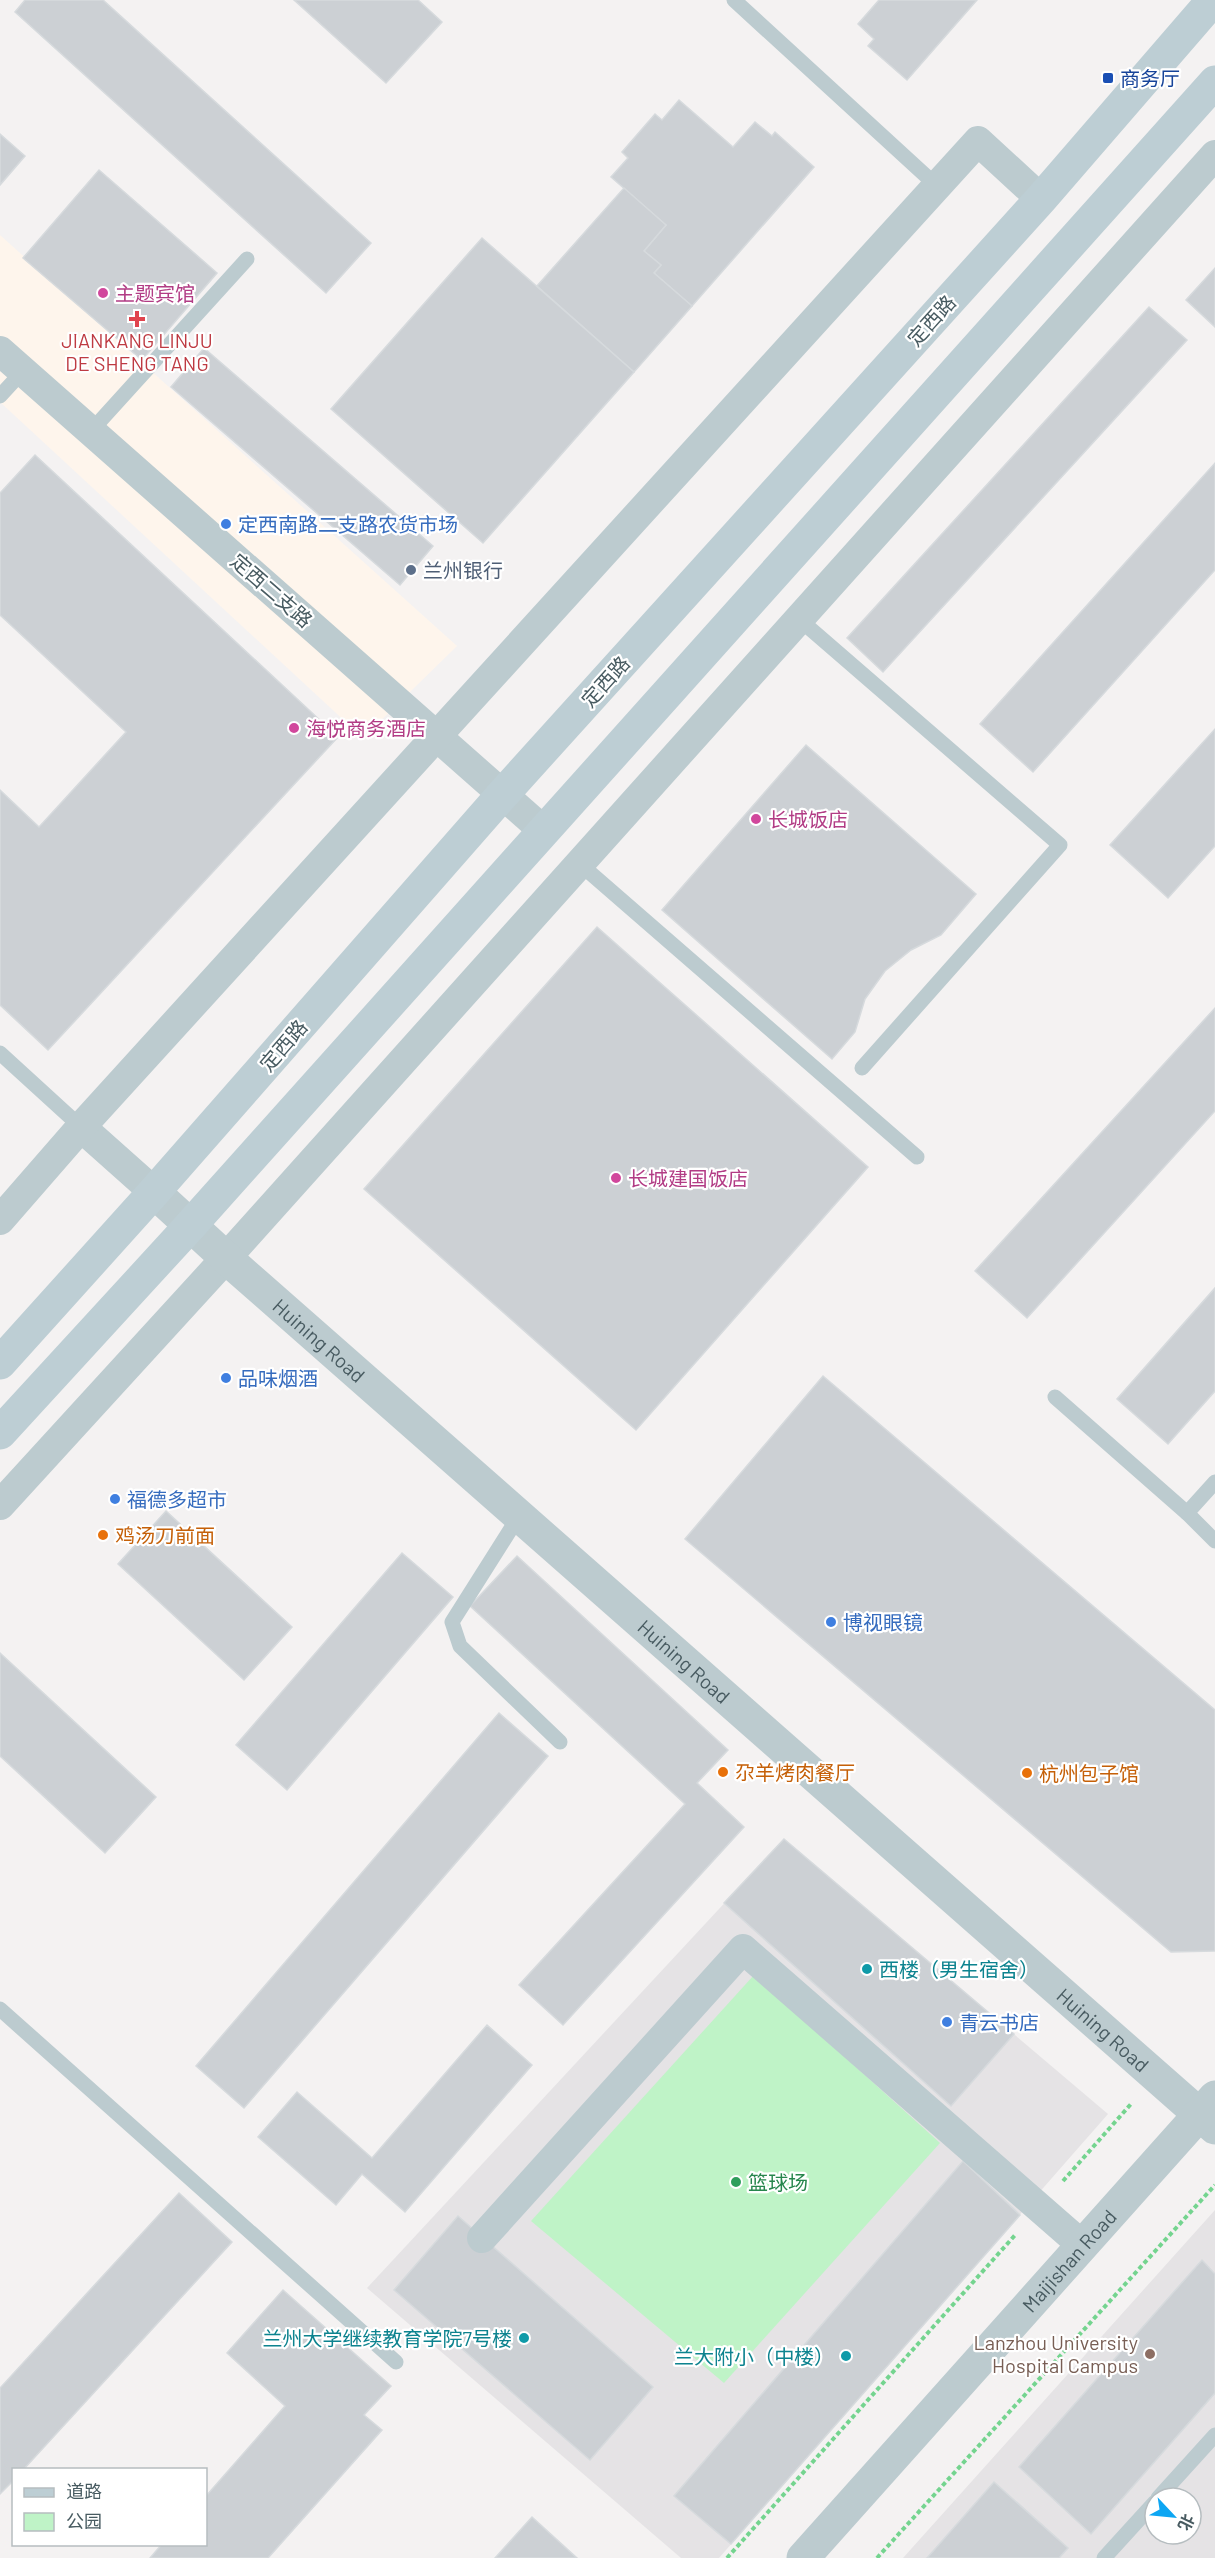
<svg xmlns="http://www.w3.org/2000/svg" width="1215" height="2558" font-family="Barlow,'Noto Sans SC',sans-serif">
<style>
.commercial{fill:#fef5ec}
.education{fill:#e5e3e5;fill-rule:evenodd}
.green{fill:#bff3c7}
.building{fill:#ccd0d4;stroke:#d6dadd;stroke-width:1.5}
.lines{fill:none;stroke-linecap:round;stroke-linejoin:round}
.path{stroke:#74d48f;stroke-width:4;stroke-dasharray:4.5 3;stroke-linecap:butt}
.service{stroke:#bccbcf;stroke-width:15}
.minor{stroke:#bccbcf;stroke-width:30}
.tertiary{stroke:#bccbcf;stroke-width:33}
.secondary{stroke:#bdced4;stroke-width:33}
.transit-dot{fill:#1a4fb4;stroke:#fff;stroke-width:2}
.hotel-dot{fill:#d1479c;stroke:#fff;stroke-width:2}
.health-dot{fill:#e0444e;stroke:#fff;stroke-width:2}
.shop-dot{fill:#3f7fe0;stroke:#fff;stroke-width:2}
.service-dot{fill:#5c6f8a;stroke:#fff;stroke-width:2}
.food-dot{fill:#e8710a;stroke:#fff;stroke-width:2}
.culture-dot{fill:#0f9aa8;stroke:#fff;stroke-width:2}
.leisure-dot{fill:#2e9e5b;stroke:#fff;stroke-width:2}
.education-dot{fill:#8d6e63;stroke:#fff;stroke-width:2}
.labels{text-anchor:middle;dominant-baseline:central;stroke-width:4.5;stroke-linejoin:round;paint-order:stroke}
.transit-label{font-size:20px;fill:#164399;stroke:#fff;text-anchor:start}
.hotel-label{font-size:20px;fill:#b23c85;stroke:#fff;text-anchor:start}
.street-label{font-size:20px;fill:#485b61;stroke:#fff}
.health-label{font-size:20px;fill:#be3a42;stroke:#fff}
.shop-label{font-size:20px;fill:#366cbe;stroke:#fff;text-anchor:start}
.service-label{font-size:20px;fill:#4e5e75;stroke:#fff;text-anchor:start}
.food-label{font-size:20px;fill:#c56008;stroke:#fff;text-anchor:start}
.culture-label{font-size:20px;fill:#0d838f;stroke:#fff;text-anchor:end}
.leisure-label{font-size:20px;fill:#27864d;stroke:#fff;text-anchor:start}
.education-label{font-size:20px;fill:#785e54;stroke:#fff;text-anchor:end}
</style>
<rect width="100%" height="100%" fill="#f4f2f2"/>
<path class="commercial" d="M0 235 457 646 363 738 0 402Z"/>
<g class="education">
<path d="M784 1839 1108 2114 719 2558H681L367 2288Z"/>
<path d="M1215 2210V2558H903ZM1155 2498H1191V2534H1155Z"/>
</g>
<path class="green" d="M754 1975 940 2143 724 2383 531 2221Z"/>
<g class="building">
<path d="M25 0H103L371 243 326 293 15 12Z"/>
<path d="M294 0H418L442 22 386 83Z"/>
<path d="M879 0H977L907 80 868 46 874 39 858 24Z"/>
<path d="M679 100 733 147 755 122 772 136 775 132 814 167 692 306 654 273 661 265 644 251 666 225 611 177 628 158 622 152 655 114 662 120Z"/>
<path d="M0 134 25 156 0 185Z"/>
<path d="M99 170 217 273 142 360 23 258Z"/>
<path d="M624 188 666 225 644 251 661 265 654 273 692 306 634 372 537 286Z"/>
<path d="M482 238 634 372 483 543 331 409Z"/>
<path d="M1215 268V327L1186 300Z"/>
<path d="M1149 307 1187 340 883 672 847 638Z"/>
<path d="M204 348 433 546 400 585 171 387Z"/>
<path d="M35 455 338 737 48 1050 0 1005V790L39 827 126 732 0 615V493Z"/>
<path d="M1215 463V570L1033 772 980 724Z"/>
<path d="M1215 729V846L1168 898 1110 845Z"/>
<path d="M806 745 976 894 941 935 911 950 885 971 865 999 855 1032 832 1059 662 910Z"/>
<path d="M597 927 868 1167 636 1430 364 1189Z"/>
<path d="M1215 1008V1111L1027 1318 975 1271Z"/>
<path d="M1215 1288V1391L1168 1444 1117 1399Z"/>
<path d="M823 1376 1215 1710V1951L1171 1952 685 1539Z"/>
<path d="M166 1511 292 1627 244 1680 118 1564Z"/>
<path d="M402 1553 453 1597 287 1790 236 1745Z"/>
<path d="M517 1556 728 1750 697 1783 744 1827 563 2025 519 1985 685 1804 470 1606Z"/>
<path d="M0 1653 156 1797 105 1853 0 1756Z"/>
<path d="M499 1713 548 1756 244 2108 196 2066Z"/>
<path d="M784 1839 1014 2034 951 2106 724 1903Z"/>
<path d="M487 2025 532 2065 405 2212 362 2174 336 2205 258 2137 297 2092 372 2158Z"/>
<path d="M963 2161 1020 2215 731 2544 674 2496Z"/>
<path d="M179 2193 232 2242 23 2470H14V2480L0 2494V2388Z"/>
<path d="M458 2216 653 2387 590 2460 394 2290Z"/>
<path d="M1202 2260 1215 2274V2393L1091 2534 1019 2467Z"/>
<path d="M283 2290 391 2386 364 2415 382 2430 268 2558H150L162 2544H206V2496L285 2406 227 2353Z"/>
<path d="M994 2482 1068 2548 1059 2558H927Z"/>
<path d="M532 2517 577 2558H495Z"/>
</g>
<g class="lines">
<g class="path">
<path d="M1063 2181 1131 2104"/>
<path d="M727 2558 1016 2234"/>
<path d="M877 2558 1215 2185"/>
</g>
<g class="service">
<path d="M734 0 937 186"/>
<path d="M0 396 23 371"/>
<path d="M91 431 247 259"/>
<path d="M799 619 1060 845 862 1068"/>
<path d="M580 864 917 1157"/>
<path d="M0 1053 81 1127"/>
<path d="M1055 1397 1187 1513"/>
<path d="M1215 1482 1187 1513 1215 1541"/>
<path d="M519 1516 452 1622 460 1646 560 1742"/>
<path d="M0 2009 396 2362"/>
<path d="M1158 2498 1215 2435"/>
<path d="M1104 2558 1155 2502"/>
</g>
<g class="minor">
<path d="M0 351 544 831"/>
<path d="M81 1127 154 1192"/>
<path d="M0 1220 81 1127 978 141 1041 199"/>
<path d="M0 1505 226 1258 1215 155"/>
<path d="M482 2238 743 1949 1082 2245"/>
</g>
<g class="tertiary">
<path id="s1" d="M154 1192 226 1258 1215 2128"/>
<path id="s2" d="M803 2558 1215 2097"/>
</g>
<g class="secondary">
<path d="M0 1363 154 1192 503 794 1041 199 1213 0"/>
<path d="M0 1433 190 1226 1215 82"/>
</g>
</g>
<rect class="transit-dot" x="1102" y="72" width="12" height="12" rx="3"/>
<g class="hotel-dot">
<circle cx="103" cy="293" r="6"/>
<circle cx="294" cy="728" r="6"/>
<circle cx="756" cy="819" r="6"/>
<circle cx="616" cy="1178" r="6"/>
</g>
<path class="health-dot" d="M134 310h6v6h6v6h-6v6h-6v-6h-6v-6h6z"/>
<g class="shop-dot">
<circle cx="226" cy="524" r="6"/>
<circle cx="226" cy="1378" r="6"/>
<circle cx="115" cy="1499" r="6"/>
<circle cx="831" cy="1622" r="6"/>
<circle cx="947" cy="2022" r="6"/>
</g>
<circle class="service-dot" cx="411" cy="570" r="6"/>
<g class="food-dot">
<circle cx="103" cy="1535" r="6"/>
<circle cx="723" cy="1772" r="6"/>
<circle cx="1027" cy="1773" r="6"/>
</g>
<g class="culture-dot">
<circle cx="867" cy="1969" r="6"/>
<circle cx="524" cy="2338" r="6"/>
<circle cx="846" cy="2356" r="6"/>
</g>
<circle class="leisure-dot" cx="736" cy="2182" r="6"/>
<circle class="education-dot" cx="1150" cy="2354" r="6"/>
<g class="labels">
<g class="transit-label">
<text x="1120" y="78">商务厅</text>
</g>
<g class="hotel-label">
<text x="115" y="293">主题宾馆</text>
<text x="306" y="728">海悦商务酒店</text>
<text x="768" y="819">长城饭店</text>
<text x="628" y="1178">长城建国饭店</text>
</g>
<g class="street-label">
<text transform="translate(931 320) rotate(-48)">定西路</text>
<text transform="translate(272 590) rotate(41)">定西二支路</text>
<text transform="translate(605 681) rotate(-48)">定西路</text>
<text transform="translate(283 1045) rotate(-49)">定西路</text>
<text stroke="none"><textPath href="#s1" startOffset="222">Huining Road</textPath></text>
<text stroke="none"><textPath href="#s1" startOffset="708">Huining Road</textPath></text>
<text stroke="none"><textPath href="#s1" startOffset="1266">Huining Road</textPath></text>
<text stroke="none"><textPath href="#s2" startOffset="399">Maijishan Road</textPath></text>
</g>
<g class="health-label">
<text x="137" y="340">JIANKANG LINJU<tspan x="137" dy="23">DE SHENG TANG</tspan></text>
</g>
<g class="shop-label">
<text x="238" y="524">定西南路二支路农货市场</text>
<text x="238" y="1378">品味烟酒</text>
<text x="127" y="1499">福德多超市</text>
<text x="843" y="1622">博视眼镜</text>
<text x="959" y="2022">青云书店</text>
</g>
<g class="service-label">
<text x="423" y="570">兰州银行</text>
</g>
<g class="food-label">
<text x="115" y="1535">鸡汤刀前面</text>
<text x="735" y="1772">尕羊烤肉餐厅</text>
<text x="1039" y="1773">杭州包子馆</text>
</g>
<g class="culture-label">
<text x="879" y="1969" text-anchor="start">西楼（男生宿舍）</text>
<text x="512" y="2338">兰州大学继续教育学院7号楼</text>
<text x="834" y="2356">兰大附小（中楼）</text>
</g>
<g class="leisure-label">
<text x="748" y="2182">篮球场</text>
</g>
<g class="education-label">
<text x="1138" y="2342">Lanzhou University<tspan x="1138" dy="23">Hospital Campus</tspan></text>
</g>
</g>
<rect x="12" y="2468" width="195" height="78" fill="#ffffff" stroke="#b6bdc0" stroke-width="1.5"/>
<rect x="24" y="2488" width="30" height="9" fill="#bdced4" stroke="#b6bdc0" stroke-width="1.5"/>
<text x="66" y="2498" font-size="18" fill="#485b61">道路</text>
<rect x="24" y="2513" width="30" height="18" fill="#bff3c7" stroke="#b6bdc0" stroke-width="1.5"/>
<text x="66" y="2528" font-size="18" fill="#485b61">公园</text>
<g transform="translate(1173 2516) rotate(116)"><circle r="28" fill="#ffffff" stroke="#b6bdc0" stroke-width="1.5"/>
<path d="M0-4.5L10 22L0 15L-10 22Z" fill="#0da6f3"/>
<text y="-9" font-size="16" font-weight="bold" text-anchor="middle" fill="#485b61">北</text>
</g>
</svg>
